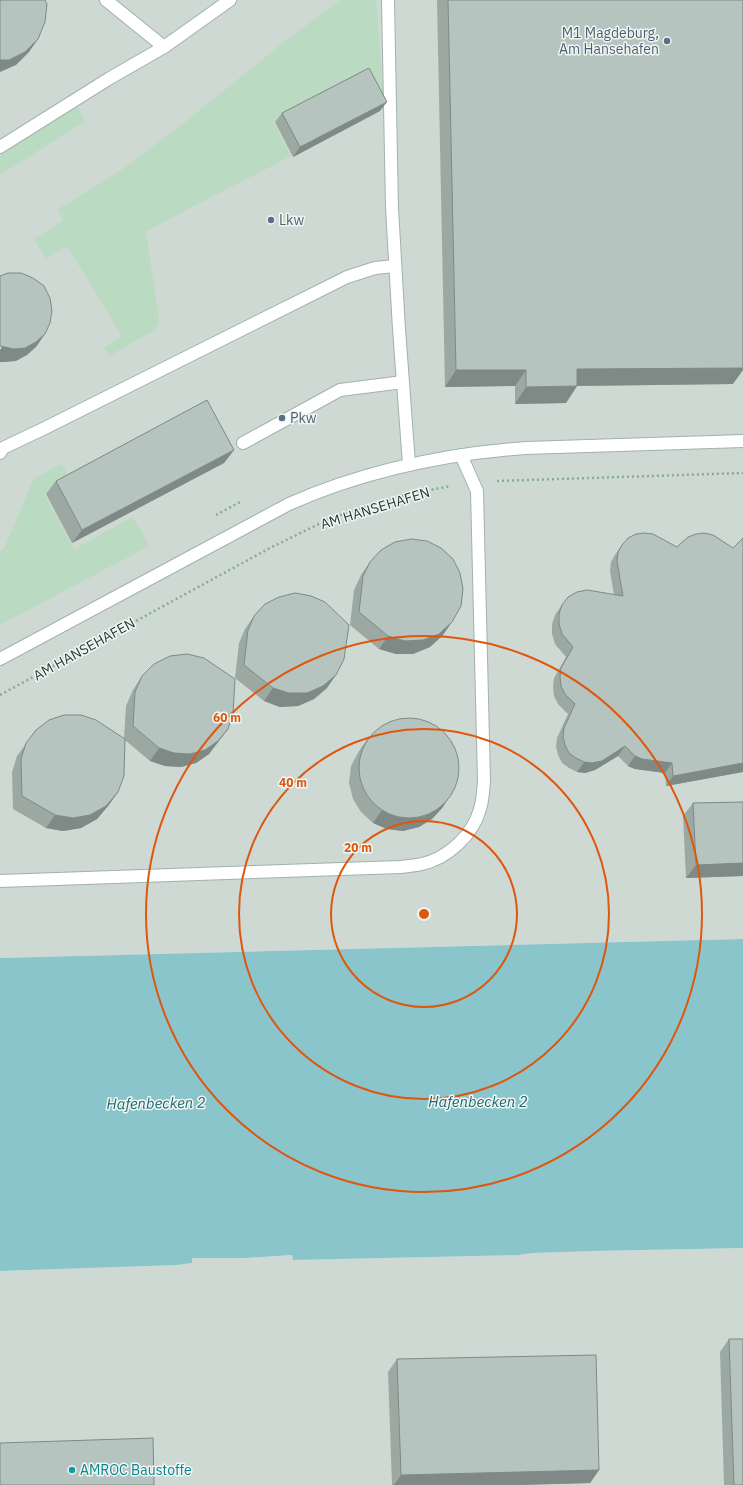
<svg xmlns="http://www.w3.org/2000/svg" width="743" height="1485" font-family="'IBM Plex Sans',sans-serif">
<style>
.built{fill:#ced9d4}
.green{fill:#badac1}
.water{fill:#8bc5cc}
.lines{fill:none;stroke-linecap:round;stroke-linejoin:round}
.minor-casing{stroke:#a3b1ac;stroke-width:14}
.path{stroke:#82ac9d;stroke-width:2.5;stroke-dasharray:2 3;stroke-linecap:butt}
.minor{stroke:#fff;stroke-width:12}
.wall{fill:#9ca9a3}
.shaded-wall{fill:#7f8985}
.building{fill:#b5c4be;stroke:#7f8985}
.ring{fill:none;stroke:#de570e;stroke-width:2}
.service-dot{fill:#5c6f8a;stroke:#f0f7f3;stroke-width:1.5}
.culture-dot{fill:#0f9aa8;stroke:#f0f7f3;stroke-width:1.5}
.labels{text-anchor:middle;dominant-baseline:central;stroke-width:3;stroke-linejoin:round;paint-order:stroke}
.service-label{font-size:14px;fill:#4e5e75;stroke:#f0f7f3;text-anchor:start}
.street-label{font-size:14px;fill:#223932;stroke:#f0f7f3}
.culture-label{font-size:14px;fill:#0d838f;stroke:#f0f7f3;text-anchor:start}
.water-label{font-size:15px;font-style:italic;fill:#206771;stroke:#f0f7f3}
.centre{fill:#de570e;stroke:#f0f7f3;stroke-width:2}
.ring-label{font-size:12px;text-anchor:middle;font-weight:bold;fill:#de570e;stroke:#f0f7f3;stroke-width:3;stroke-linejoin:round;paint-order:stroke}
</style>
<rect width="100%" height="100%" fill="#e0eae5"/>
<g class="built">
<path d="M0 0H743V939L0 958Z"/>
<path d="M743 1248V1485H0V1271L177 1265 192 1263V1258H246L293 1255V1260L519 1255 533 1253 593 1251Z"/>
</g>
<g class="green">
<path d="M341 0H376L384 99 363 76 274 122 291 156 146 231 159 320 157 327 153 331 109 356 104 348 122 336 67 246 46 259 34 239 64 220 57 210 126 167 185 122 294 34Z"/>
<path d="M77 107 85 121 0 175V156Z"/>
<path d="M62 464C65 470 69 475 66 482L44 494 74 549 133 517 149 546 0 625V551L4 549 34 478Z"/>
</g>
<path class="water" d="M743 939V1248L593 1251 533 1253 519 1255 293 1260 292 1255 246 1258H192V1263L177 1265 0 1271V958Z"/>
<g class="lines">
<g class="minor-casing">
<g id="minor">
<path d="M106 0 164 47"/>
<path d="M388 0 392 208 399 329 409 464"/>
<path d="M0 147 110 78 164 47 230 0"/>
<path d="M243 443 340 390 403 382"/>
<path d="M0 453 3 448 43 429 347 277 375 268 395 266"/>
<path d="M0 659 289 504C364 471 444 454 526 448L743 441"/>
<path d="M0 881 400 867C407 866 414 866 422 864 448 858 473 835 480 809 483 800 483 790 484 781L477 491 461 455"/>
</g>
</g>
<g class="path">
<path d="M497 481 743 473"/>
<path d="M216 515 242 501"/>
<path d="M0 695 270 548 331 518 409 494 451 486"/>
</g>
<use href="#minor" class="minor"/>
</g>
<g class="wall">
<path d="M437 0H743L733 384 577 386 566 403 515 404V386L445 387Z"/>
<path d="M380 111 293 157 275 122 282 113Z"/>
<path d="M234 450 224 463 72 543 46 494 56 481Z"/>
<path d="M622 545 743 772 666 786 665 773 635 769 628 766 618 756 595 770 585 773 577 772 569 768 562 763 558 755 556 747 557 738 568 714 558 704 554 696 553 687 554 678 566 657 555 644 552 634V624L555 615 562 605 614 595 610 571 611 562 615 555Z"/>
<path d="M370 562 443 635 430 647 413 654H396L379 649 350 625 354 590 361 575Z"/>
<path d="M254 616 327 688 314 699 298 706 280 707 264 701 235 678 239 643 245 629Z"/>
<path d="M142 676 228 729 209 754 196 763 181 767 165 766 150 761 125 740 118 792 108 806 97 819 81 828 63 831 46 828 13 809 12 772 17 756 36 730 124 739 126 706 133 690Z"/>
<path d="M368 738 443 807 432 819 419 827 403 831 387 829 373 823 361 812 353 799 349 783 351 766 359 751Z"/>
<path d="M743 802V876L686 878 683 816 693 803Z"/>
<path d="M729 1339 743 1485H724L720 1352Z"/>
<path d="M397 1359 599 1470 590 1483 517 1485H392L388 1372Z"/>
</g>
<g class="shaded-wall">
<path d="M38 39 29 52 16 65 0 72V60Z"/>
<path d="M387 102 380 111 293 157 300 147Z"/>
<path d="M45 334 36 347 27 355 16 361 5 362H0V350L2 347Z"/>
<path d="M743 368V370L733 384 566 386 577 369Z"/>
<path d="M456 370H526L515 386 445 387Z"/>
<path d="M577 386 566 403 515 404 526 387Z"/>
<path d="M234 450 224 463 72 543 82 530Z"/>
<path d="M452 622 443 635 430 647 413 654H396L379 649 388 636Z"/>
<path d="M336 675 327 688 314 699 298 706 280 707 264 701 273 688Z"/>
<path d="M228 729 209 754 196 763 181 767 165 766 150 761 159 748Z"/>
<path d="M625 746 618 756 595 770 585 773 577 772 584 762Z"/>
<path d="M635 756 672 763 665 773 635 769 628 766Z"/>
<path d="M743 763V772L666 786 673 776Z"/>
<path d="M118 792 108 806 97 819 81 828 63 831 46 828 55 815Z"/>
<path d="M452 793 443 807 432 819 419 827 403 831 387 829 373 823 382 810Z"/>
<path d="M743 863V876L686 878 696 865Z"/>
<path d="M599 1470 590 1483 517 1485H394L401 1475Z"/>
</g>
<g class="building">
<path d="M0 0H45L47 4 45 22 38 39 25 52 9 60H0Z"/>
<path d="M448 0H743V368L577 369V386L526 387V370H456Z"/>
<path d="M369 68 387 102 300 147 282 113Z"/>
<path d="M8 273H21L33 278 44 286 50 298 52 311 50 323 45 334 36 342 25 348 14 349 0 346V276Z"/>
<path d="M207 400 234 450 82 530 56 481Z"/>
<path d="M644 533 653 534 677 547 688 537 696 534 704 533 713 535 733 548 743 538V763L673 776 672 763 642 759 635 756 625 746 602 761 592 763 584 762 576 758 569 753 565 745 563 737 564 728 575 704 565 694 561 686 560 677 561 668 573 647 562 634 559 624V614L562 605 568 597 577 592 587 590 623 596 617 561 618 552 622 545 628 538 636 534Z"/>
<path d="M411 539 427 541 441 548 453 559 460 573 463 589 461 606 452 622 439 634 423 640 405 641 388 636 359 612 363 576 370 562 381 550 395 542Z"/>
<path d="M295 593 311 596 325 602 349 625 344 659 336 675 323 686 307 693H289L273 688 244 665 248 630 254 616 265 604 279 597Z"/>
<path d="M187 654 204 658 235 679 233 714 228 729 218 741 205 750 190 754 174 753 159 748 133 726 135 692 142 676 154 664 170 656Z"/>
<path d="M64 715H81L96 720 125 739 124 776 118 792 106 806 90 815 73 818 55 815 22 796 21 759 26 743 36 730 49 720Z"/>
<circle cx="409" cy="768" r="50"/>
<path d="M743 802V863L696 865 693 803Z"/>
<path d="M729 1339H743V1485H734Z"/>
<path d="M596 1355 599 1470 401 1475 397 1359Z"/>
<path d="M153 1438 154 1485H0V1443Z"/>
</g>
<g class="ring">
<circle cx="424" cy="914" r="93"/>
<circle cx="424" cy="914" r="185"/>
<circle cx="424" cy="914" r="278"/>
</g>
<g class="service-dot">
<circle cx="667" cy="41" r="4"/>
<circle cx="271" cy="220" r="4"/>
<circle cx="282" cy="418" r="4"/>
</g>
<circle class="culture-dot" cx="72" cy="1470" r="4"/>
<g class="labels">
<g class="service-label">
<text x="659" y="33" text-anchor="end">M1 Magdeburg,<tspan x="659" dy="16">Am Hansehafen</tspan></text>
<text x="279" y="220">Lkw</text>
<text x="290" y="418">Pkw</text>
</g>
<g class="street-label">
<text transform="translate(375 508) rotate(-17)">AM HANSEHAFEN</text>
<text transform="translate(84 649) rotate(-29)">AM HANSEHAFEN</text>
</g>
<g class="culture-label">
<text x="80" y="1470">AMROC Baustoffe</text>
</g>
<g class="water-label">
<text x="478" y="1101">Hafenbecken 2</text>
<text transform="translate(156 1103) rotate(-1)">Hafenbecken 2</text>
</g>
</g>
<circle cx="424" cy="914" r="6" class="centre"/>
<g class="ring-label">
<text x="227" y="722">60 m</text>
<text x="293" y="787">40 m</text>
<text x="358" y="852">20 m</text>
</g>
</svg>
